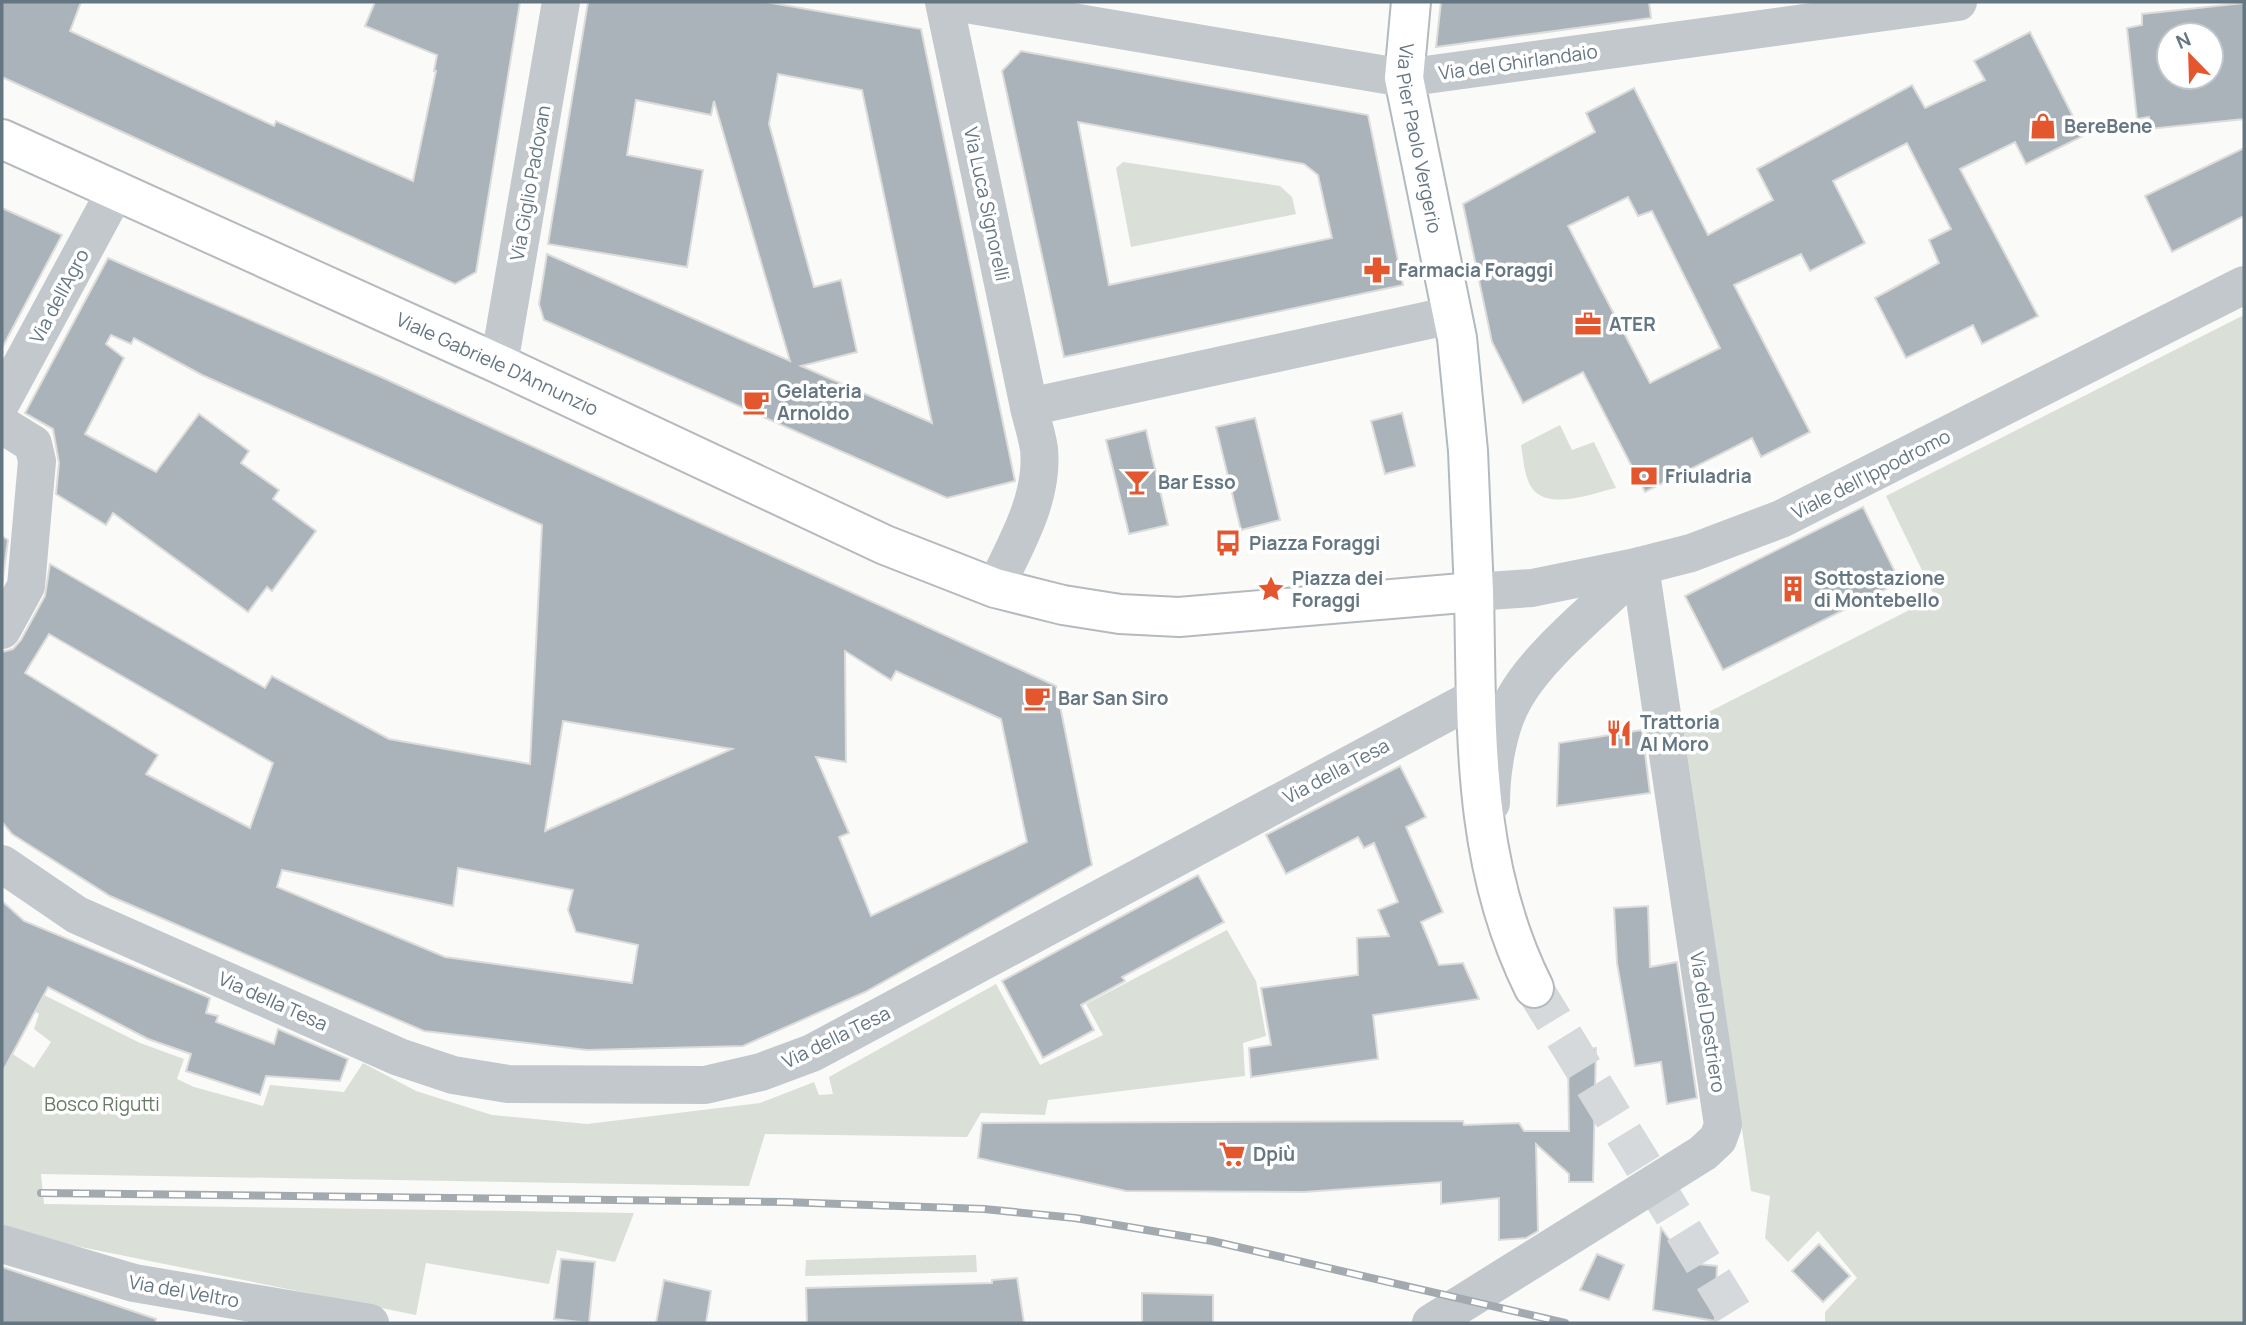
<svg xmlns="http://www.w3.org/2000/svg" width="2246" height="1325" font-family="Manrope,sans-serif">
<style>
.green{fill:#dadfd7}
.building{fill:#aab3b9;stroke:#dcdcda;stroke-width:2;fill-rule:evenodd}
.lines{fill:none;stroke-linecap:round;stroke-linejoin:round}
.primary-tunnel{stroke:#d5d9db;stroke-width:38;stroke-dasharray:38 19;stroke-linecap:butt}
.secondary-casing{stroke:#b3babf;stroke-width:42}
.primary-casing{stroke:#b5babe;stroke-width:42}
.minor{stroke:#c3c8cc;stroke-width:38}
.tertiary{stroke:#c3c8cc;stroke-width:38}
.secondary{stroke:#fff;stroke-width:38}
.primary{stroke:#fff;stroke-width:38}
.rail-casing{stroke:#a2aab0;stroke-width:8}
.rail{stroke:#fff;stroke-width:5;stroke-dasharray:16;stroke-linecap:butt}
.labels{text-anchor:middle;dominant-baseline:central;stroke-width:7;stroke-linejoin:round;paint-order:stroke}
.street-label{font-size:19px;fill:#657683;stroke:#fff}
.poi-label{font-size:19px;font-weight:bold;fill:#657683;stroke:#fff;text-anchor:start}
.park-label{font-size:19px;fill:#687a64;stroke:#fff}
</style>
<rect width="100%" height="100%" fill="#fafaf8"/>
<g class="green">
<path d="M1123 162 1280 186 1292 197 1296 214 1131 247 1116 168Z"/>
<path d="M2244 315V1323H1825V1312L1857 1278 1818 1231 1788 1262 1765 1238 1770 1196 1751 1191 1683 725 1935 597 1886 496Z"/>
<path d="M1560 425 1572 450 1594 442 1616 488C1592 493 1543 514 1529 483 1524 472 1523 457 1521 445Z"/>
<path d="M1227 930 1256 981 1266 1036 1243 1043 1245 1076 1048 1100 1045 1115 981 1113 967 1137 765 1134 749 1186 41 1174 44 1204 634 1213 615 1262 557 1250 549 1284 426 1263 416 1315 2 1231V1047L34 1068 51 1042 34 1029 39 1014 2 990V974L140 1043 184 1059 177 1079 194 1087 263 1106 270 1085 344 1092 363 1063 416 1091 492 1115 587 1124 760 1103 814 1082 819 1095 833 1094 829 1077 996 984 1040 1065 1103 1035 1086 1004Z"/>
<path d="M976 1255 977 1272 805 1276 806 1260Z"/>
</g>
<g class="building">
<path d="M2 2H81L70 31 274 126 276 121 413 181 436 71H434L437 55 365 26 375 2H520L476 272 455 284 2 77Z"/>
<path d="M588 2H766L921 29 1015 481 947 498 544 320 539 304 547 254 790 361 714 101 711 115 636 100 627 155 703 170 687 267 548 244ZM778 74 862 90 932 423 801 366 857 352 841 280 814 287 769 124Z"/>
<path d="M1441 2H1649L1651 18 1436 47Z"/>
<path d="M2244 3V119L2149 129V117L2137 119 2127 28 2142 25V14ZM2169 35H2211V77H2169Z"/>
<path d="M2030 32 2083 136 2026 164 2015 142 1960 169 2038 316 1982 344 1973 325 1906 358 1875 298 1939 263 1929 240 1951 229 1907 143 1833 181 1865 243 1810 271 1801 254 1734 285 1810 432 1761 457 1752 438 1645 492 1583 372 1523 403 1492 342 1463 204 1595 132 1586 113 1634 88 1708 235 1773 200 1757 169 1912 85 1925 108 1985 80 1974 61ZM1628 197 1638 216 1652 211 1720 348 1650 383 1568 226Z"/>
<path d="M1021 51 1368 115 1403 285 1064 357 1002 71ZM1078 122 1304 164 1318 175 1332 238 1109 285Z"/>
<path d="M2244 148V216L2172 252 2145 196Z"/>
<path d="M2 208 62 235 2 348Z"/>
<path d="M108 258 381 377 1056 686 1092 865 865 992 743 1046 587 1050 424 1031 110 896 12 834 2 822V652L13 649 21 640 45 596 50 564 265 688 272 676 389 739 530 764 542 525 202 375 134 338 131 344 111 335 106 344 124 358 85 434 156 472 199 414 249 451 241 463 279 490 273 499 316 531 272 591 267 587 248 612 113 513 106 525 56 494 59 463 53 429 25 413ZM49 634 273 763 250 828 146 774 158 755 25 673ZM845 651 891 680 896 671 1001 719 1027 842 871 916 839 837 849 833 816 757 846 762ZM563 721 732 749 545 831ZM458 868 573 890 568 910 576 932 638 945 632 983 445 957 277 887 282 870 453 906Z"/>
<path d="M1402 413 1415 466 1385 474 1371 421Z"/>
<path d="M1255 418 1280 520 1241 530 1216 427Z"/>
<path d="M1146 430 1168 525 1129 534 1106 440Z"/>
<path d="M1863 507 1900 582 1723 670 1685 596Z"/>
<path d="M2 536 8 540 2 585Z"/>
<path d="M1642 730 1650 793 1557 806 1559 743Z"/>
<path d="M1400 766 1426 817 1406 827 1443 912 1421 922 1439 965 1463 963 1479 999 1373 1015 1378 1059 1251 1077 1249 1048 1271 1045 1261 988 1358 975 1357 938 1389 936 1378 910 1398 902 1374 843 1364 848 1358 837 1286 874 1266 835Z"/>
<path d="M1198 875 1224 922 1122 977 1125 981 1081 1005 1094 1030 1043 1058 1002 981Z"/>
<path d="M2 901 24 921 210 998 206 1013 218 1016 216 1022 274 1044 278 1029 348 1059 340 1081 266 1076 260 1095 186 1071 191 1054 148 1039 48 987 2 1073Z"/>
<path d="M1648 906 1650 967 1677 962 1697 1098 1667 1104 1661 1062 1635 1066 1617 963 1614 908Z"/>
<path d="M1596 1048 1593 1182H1569V1174L1536 1144 1538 1231 1526 1238 1499 1240V1198L1441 1204V1182L1304 1192 1126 1191 978 1158 982 1123 1463 1121 1464 1125 1519 1123 1524 1131H1569L1568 1053Z"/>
<path d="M1661 1228 1687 1263 1717 1266 1715 1321 1653 1310Z"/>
<path d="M1819 1244 1850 1276 1823 1302 1792 1271Z"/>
<path d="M1597 1254 1624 1265 1609 1300 1580 1290Z"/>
<path d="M561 1259 595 1262 589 1323 554 1319Z"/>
<path d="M2 1267 156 1319 155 1323H2Z"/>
<path d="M1017 1278 1024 1323H807L806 1288 992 1283V1280Z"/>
<path d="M664 1280 711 1291 706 1323H656Z"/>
<path d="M1142 1293 1213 1295V1323H1142Z"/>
</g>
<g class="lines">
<path class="primary-tunnel" d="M1534 988 1740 1323"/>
<g class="secondary-casing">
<g id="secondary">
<path id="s1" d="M1411 2 1404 78 1457 338 1468 451 1474 592"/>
</g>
</g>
<g class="primary-casing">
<g id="primary">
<path id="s2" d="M2 139 499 364 885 545 995 588 1063 605 1120 614 1179 617 1474 592C1477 730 1471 862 1534 988"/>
</g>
</g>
<g class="minor">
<path d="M944 2 1029 407"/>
<path d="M954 2 1404 78 1958 2"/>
<path d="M499 364 561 2"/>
<path d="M2 401 116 190"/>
<path d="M2 425 33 444 37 461 26 586 2 630"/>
<path d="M995 588C1015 546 1044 498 1039 449 1037 435 1032 421 1029 407L1452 315"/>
<path d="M2 864 77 915 399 1057 453 1075 508 1084 705 1085 761 1072 812 1053 1476 697"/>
<path d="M2 1244 134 1283 370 1323"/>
<path d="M1431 1323 1703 1153 1718 1139 1723 1125 1640 566"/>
</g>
<g class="tertiary">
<path d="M1474 592 1532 588 1640 566 1691 553 1781 519 2244 285"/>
<path d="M1491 803C1491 771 1498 727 1514 699 1539 653 1602 605 1640 566"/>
</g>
<use href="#secondary" class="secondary"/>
<use href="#primary" class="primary"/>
<g class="rail-casing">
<path id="rail" d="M41 1193 784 1202 984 1209 1075 1218 1212 1241 1565 1323"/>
</g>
<use href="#rail" class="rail"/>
</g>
<defs>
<g id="shop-bare" transform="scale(2.1)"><path d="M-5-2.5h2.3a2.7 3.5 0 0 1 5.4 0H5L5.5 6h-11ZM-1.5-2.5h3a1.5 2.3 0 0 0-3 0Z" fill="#e4572e" stroke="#fff" stroke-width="2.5" paint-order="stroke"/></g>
<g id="pharmacy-bare" transform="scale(2.1)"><path d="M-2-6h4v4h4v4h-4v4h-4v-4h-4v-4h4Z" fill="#e4572e" stroke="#fff" stroke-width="2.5" paint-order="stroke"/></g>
<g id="office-bare" transform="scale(2.1)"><path d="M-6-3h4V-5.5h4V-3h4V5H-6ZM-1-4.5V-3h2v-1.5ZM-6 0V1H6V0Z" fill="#e4572e" stroke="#fff" stroke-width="2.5" paint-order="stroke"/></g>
<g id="cafe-bare" transform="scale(2.1)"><path d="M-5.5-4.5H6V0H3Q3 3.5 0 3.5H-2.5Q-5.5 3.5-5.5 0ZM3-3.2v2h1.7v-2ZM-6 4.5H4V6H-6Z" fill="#e4572e" stroke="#fff" stroke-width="2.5" paint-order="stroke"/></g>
<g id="bank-bare" transform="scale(2.1)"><path d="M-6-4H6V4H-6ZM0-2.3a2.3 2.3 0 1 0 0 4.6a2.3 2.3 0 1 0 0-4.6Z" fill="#e4572e" stroke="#fff" stroke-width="2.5" paint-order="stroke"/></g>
<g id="bar-bare" transform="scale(2.1)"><path d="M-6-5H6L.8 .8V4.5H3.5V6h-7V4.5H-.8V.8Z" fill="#e4572e" stroke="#fff" stroke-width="2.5" paint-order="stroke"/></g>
<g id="bus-bare" transform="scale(2.1)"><path d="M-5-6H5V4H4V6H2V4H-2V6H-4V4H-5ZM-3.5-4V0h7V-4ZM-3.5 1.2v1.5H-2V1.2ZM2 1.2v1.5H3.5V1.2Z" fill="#e4572e" stroke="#fff" stroke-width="2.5" paint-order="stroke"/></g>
<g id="sight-bare" transform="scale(2.1)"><path d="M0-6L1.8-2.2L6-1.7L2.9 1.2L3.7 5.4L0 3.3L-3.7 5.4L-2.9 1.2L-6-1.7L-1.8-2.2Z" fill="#e4572e" stroke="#fff" stroke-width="2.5" paint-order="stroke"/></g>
<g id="building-bare" transform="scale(2.1)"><path d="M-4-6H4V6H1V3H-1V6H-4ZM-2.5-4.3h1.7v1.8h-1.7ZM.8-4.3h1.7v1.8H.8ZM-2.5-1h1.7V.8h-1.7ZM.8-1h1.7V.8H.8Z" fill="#e4572e" stroke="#fff" stroke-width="2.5" paint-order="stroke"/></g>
<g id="restaurant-bare" transform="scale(2.1)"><path d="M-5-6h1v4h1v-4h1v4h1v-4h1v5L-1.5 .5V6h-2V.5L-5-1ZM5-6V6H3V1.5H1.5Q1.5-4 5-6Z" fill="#e4572e" stroke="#fff" stroke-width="2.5" paint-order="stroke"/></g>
<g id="supermarket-bare" transform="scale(2.1)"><path d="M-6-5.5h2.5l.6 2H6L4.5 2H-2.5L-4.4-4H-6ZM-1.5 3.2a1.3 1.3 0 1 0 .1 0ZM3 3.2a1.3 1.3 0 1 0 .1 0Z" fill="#e4572e" stroke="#fff" stroke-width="2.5" paint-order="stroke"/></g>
</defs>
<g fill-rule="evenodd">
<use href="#shop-bare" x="2043" y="126"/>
<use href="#pharmacy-bare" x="1377" y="270"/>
<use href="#office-bare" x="1588" y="324"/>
<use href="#cafe-bare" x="756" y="402"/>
<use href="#bank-bare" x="1644" y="476"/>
<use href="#bar-bare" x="1137" y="482"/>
<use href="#bus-bare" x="1228" y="543"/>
<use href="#sight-bare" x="1271" y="589"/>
<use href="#building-bare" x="1793" y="589"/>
<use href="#cafe-bare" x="1037" y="698"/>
<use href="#restaurant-bare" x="1619" y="733"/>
<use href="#supermarket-bare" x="1232" y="1154"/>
</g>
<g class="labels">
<g class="street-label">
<text transform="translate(1518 62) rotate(-8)">Via del Ghirlandaio</text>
<text stroke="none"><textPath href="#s1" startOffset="138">Via Pier Paolo Vergerio</textPath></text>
<text transform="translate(530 183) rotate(-80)">Via Giglio Padovan</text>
<text transform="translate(987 204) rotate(78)">Via Luca Signorelli</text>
<text transform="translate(59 296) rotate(-62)">Via dell'Agro</text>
<text stroke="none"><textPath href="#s2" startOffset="544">Viale Gabriele D'Annunzio</textPath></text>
<text transform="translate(1871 474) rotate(-27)">Viale dell'Ippodromo</text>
<text transform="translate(1336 771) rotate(-28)">Via della Tesa</text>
<text transform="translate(273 1001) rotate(24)">Via della Tesa</text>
<text transform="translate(1708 1022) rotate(81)">Via del Destriero</text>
<text transform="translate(836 1037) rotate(-26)">Via della Tesa</text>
<text transform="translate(184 1291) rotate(10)">Via del Veltro</text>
</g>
<g class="poi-label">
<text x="2064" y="126">BereBene</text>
<text x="1398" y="270">Farmacia Foraggi</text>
<text x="1609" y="324">ATER</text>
<text x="777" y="391">Gelateria<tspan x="777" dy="22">Arnoldo</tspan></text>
<text x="1665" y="476">Friuladria</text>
<text x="1158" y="482">Bar Esso</text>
<text x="1249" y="543">Piazza Foraggi</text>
<text x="1292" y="578">Piazza dei<tspan x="1292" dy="22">Foraggi</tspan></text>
<text x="1814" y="578">Sottostazione<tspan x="1814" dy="22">di Montebello</tspan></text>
<text x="1058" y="698">Bar San Siro</text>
<text x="1640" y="722">Trattoria<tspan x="1640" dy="22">Al Moro</tspan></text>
<text x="1253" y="1154">Dpiù</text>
</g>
<g class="park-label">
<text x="102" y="1104">Bosco Rigutti</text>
</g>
</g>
<rect width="2246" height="1325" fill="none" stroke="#657683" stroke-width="7"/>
<g transform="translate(2190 56) rotate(337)"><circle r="33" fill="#ffffff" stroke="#c1c8cd" stroke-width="2"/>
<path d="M0-5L12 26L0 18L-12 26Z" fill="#e4572e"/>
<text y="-10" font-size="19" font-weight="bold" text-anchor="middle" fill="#657683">N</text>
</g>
</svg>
